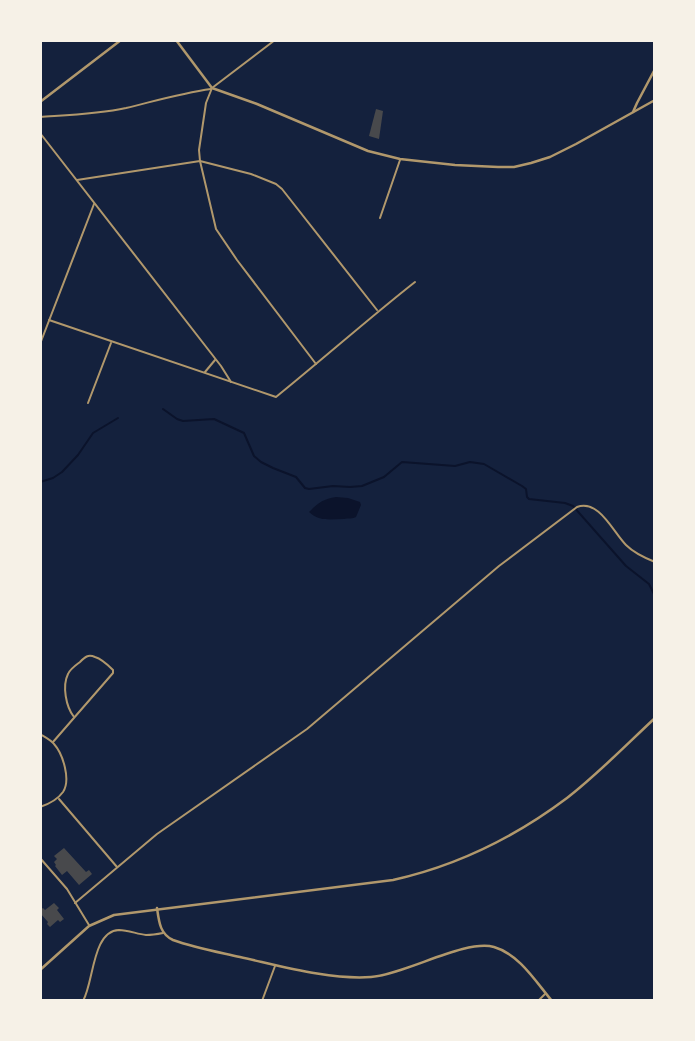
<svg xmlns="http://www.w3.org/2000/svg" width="695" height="1041" font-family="'Crimson Pro',serif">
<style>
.water{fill:#0b132b}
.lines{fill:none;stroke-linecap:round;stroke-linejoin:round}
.stream{stroke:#0b132b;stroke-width:2}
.building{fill:#48494c}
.minor{stroke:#b1986c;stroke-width:2}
.tertiary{stroke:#b1986c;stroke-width:2.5}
</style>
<rect width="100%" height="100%" fill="#14213d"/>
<path class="water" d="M336 497 348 498 360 502 361 505 356 517C353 519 348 518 344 519 331 519 319 522 309 512 318 503 323 499 336 497Z"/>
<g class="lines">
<g class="stream">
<path d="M163 409 177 419 183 421 214 419 244 433 254 456 261 462 273 468 296 477 305 488 309 489 333 486 350 487 362 486 384 477 402 462 455 466 470 462 484 464 522 486 526 489 527 497 529 499 565 503 573 506 626 566 649 584 655 596"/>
<path d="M40 482 53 478 62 472 78 455 93 433 118 418"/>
</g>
</g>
<g class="building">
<path d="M376 109 383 111 379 139 369 136Z"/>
<path d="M64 848 86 872 89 870 92 874 79 885 67 871 62 875 55 866 56 865 54 862 57 859 54 856Z"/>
<path d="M54 903 59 908 57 910 64 919 60 922 58 920 50 927 47 924 48 922 40 913V910L43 908 45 910Z"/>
</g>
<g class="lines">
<g class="minor">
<path d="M275 40 212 88 206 103 199 150 200 161 216 229 237 260 316 364"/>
<path d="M40 117C69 115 98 114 126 108 155 101 182 93 211 89"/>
<path d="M40 133 221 366 231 382"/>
<path d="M77 180 200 161 251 174 276 184 282 189 377 310"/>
<path d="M380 218 400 160"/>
<path d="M49 320 276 397C323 359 368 319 415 282"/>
<path d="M40 344 94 204"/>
<path d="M205 372 215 360"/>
<path d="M88 403 111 343"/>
<path d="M40 734C45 737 51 740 54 744 63 754 71 780 63 792 58 799 49 804 40 807"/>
<path d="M53 742 113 673V670C108 665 102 659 95 657 88 654 85 657 80 662 76 665 70 669 68 674 62 686 66 707 74 717"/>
<path d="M59 799 117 867"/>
<path d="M40 858 67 889 89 925"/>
<path d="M75 903 157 834 307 729 499 566 577 507C599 499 613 532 626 545 634 553 645 558 655 562"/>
<path d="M83 1001C94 982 92 931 119 930 128 930 137 934 146 935 152 935 158 934 163 933"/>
<path d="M262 1001 275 966"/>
<path d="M538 1001 545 994"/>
</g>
<g class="tertiary">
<path d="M176 40 212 88 257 104 368 151 400 159 455 165 498 167H514L531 163 550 157 576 144 655 100"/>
<path d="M40 102 121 40"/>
<path d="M633 112 637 103 655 69"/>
<path d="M157 908C159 922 160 934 173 940 195 948 218 952 240 957 281 966 330 980 371 977 406 974 465 939 494 947 519 954 536 982 552 1001"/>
<path d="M40 970 89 926 114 915 393 880C456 866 515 837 567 798 598 774 626 745 655 718"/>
</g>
</g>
<rect width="695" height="1041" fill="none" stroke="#f6f1e7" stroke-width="84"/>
</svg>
